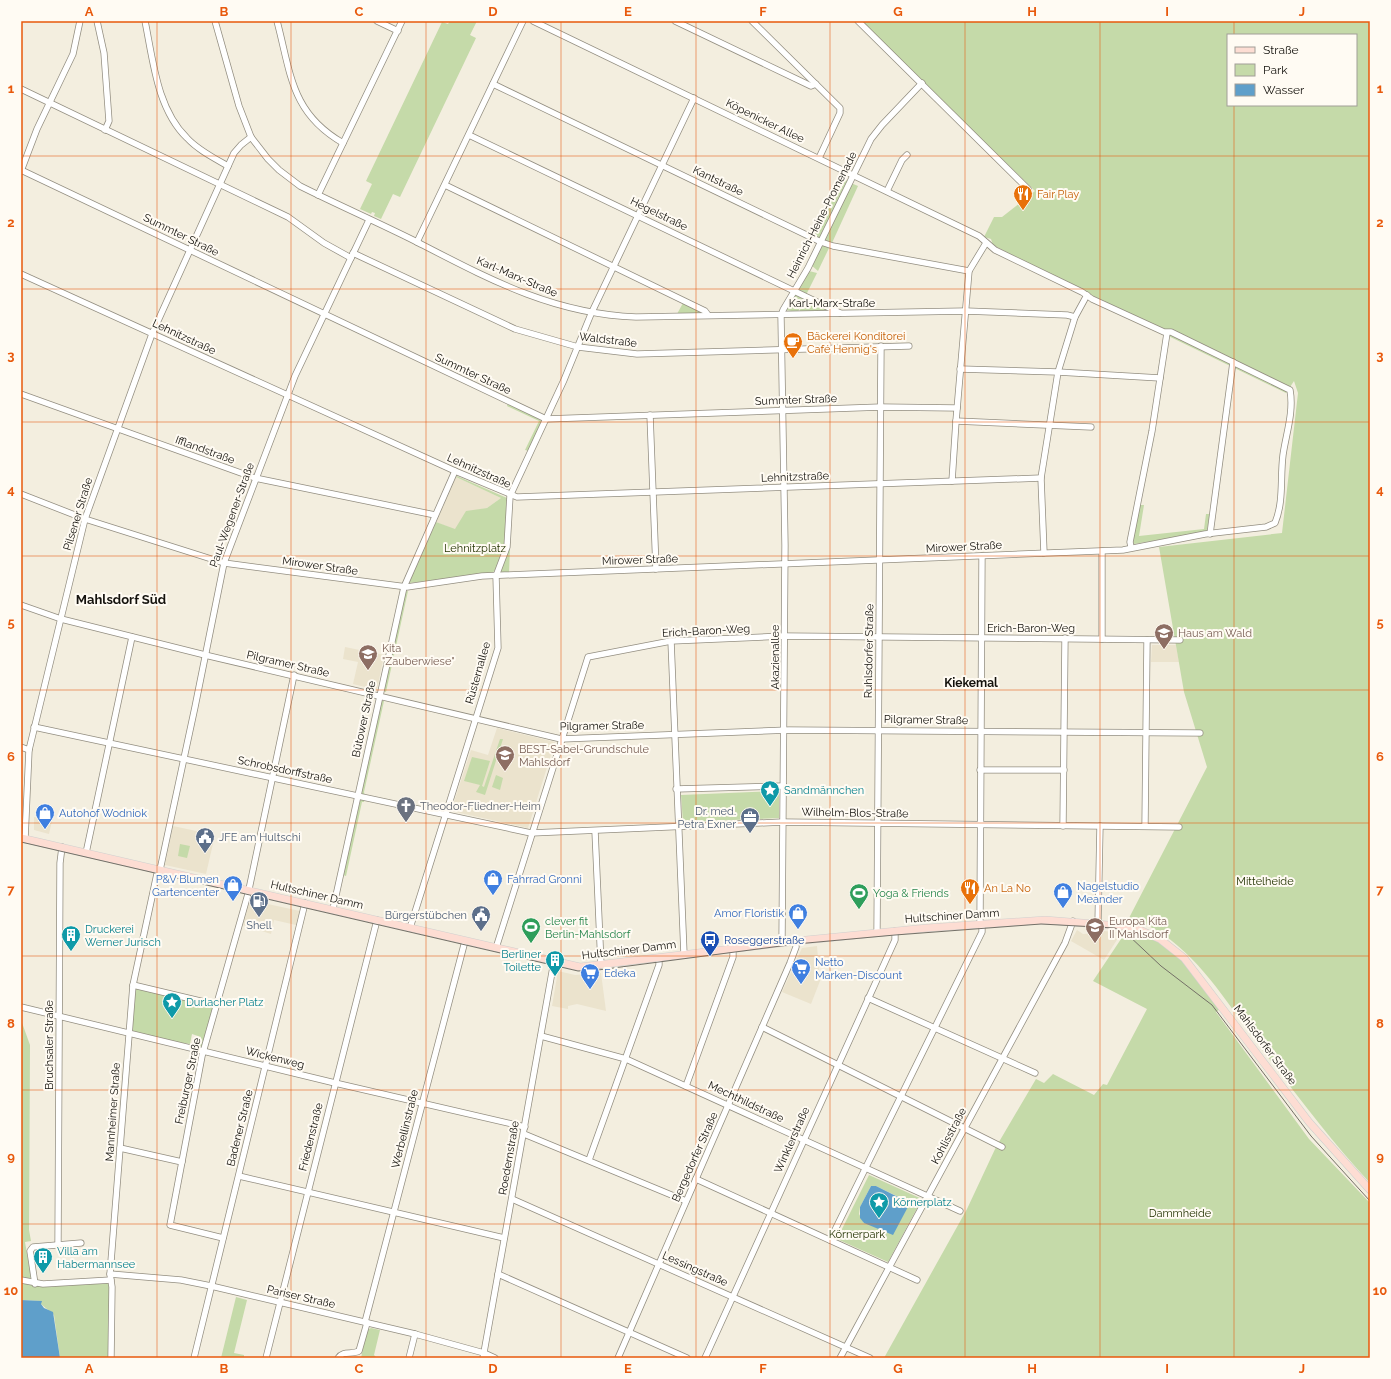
<svg xmlns="http://www.w3.org/2000/svg" width="1391" height="1379" font-family="Raleway,sans-serif">
<style>
.built{fill:#ebe3cd}
.green{fill:#c5daa9;fill-rule:evenodd}
.water{fill:#5f9fca}
.lines{fill:none;stroke-linecap:round;stroke-linejoin:round}
.minor-casing{stroke:#938e81;stroke-width:7}
.major-casing{stroke:#d0d0cf;stroke-width:8}
.minor{stroke:#fff;stroke-width:5.5}
.major{stroke:#fdddd3;stroke-width:7}
.tram{stroke:#747067;stroke-width:1}
.grid{fill:none;stroke:#e8590c;stroke-width:1;stroke-opacity:0.55}
.labels{text-anchor:middle;dominant-baseline:central;stroke-width:4;stroke-linejoin:round;paint-order:stroke}
.street-label{font-size:11px;fill:#14120d;stroke:#fffbf3}
.food-label{font-size:11px;fill:#c56008;stroke:#fffbf3;text-anchor:start}
.park-label{font-size:11px;fill:#243403;stroke:#fffbf3}
.education-label{font-size:11px;fill:#785e54;stroke:#fffbf3;text-anchor:start}
.culture-label{font-size:11px;fill:#0d838f;stroke:#fffbf3;text-anchor:start}
.worship-label{font-size:11px;fill:#5b616d;stroke:#fffbf3;text-anchor:start}
.service-label{font-size:11px;fill:#4e5e75;stroke:#fffbf3;text-anchor:end}
.shop-label{font-size:11px;fill:#366cbe;stroke:#fffbf3;text-anchor:start}
.leisure-label{font-size:11px;fill:#27864d;stroke:#fffbf3;text-anchor:start}
.transit-label{font-size:11px;fill:#164399;stroke:#fffbf3;text-anchor:start}
.neighbourhood-label{font-size:12px;font-weight:bold;fill:#14120d;stroke:#fffbf3}
.quarter-label{font-size:13px;font-weight:bold;fill:#14120d;stroke:#fffbf3}
.neatline{fill:none;stroke:#e8590c;stroke-width:1.5}
.grid-label{font-size:13px;text-anchor:middle;font-weight:bold;fill:#e8590c}
</style>
<rect width="100%" height="100%" fill="#f3eedf"/>
<g class="built">
<path d="M456 477 501 498 487 508 466 512 455 530 436 522Z"/>
<path d="M1152 645H1176L1179 662H1151Z"/>
<path d="M345 647 384 655 377 690 353 684 358 662 343 659Z"/>
<path d="M497 728 555 742 528 828 451 811 471 750 488 755Z"/>
<path d="M34 817 52 821 49 834 34 830Z"/>
<path d="M173 826 215 835 206 874 165 865Z"/>
<path d="M250 900 300 911 296 925 274 920 271 934 243 925Z"/>
<path d="M1077 930 1083 934 1101 933 1102 931 1117 932 1120 935 1104 960 1071 941Z"/>
<path d="M817 946 820 981 811 1004 782 992 802 948Z"/>
<path d="M558 971 575 975 601 973 606 1011 577 1004 568 1006V1009L552 1006Z"/>
</g>
<g class="green">
<path d="M450 21H477L470 35 476 38 400 197 393 194 381 219 374 216 375 213 372 212 371 214 360 209 372 184 366 181 442 22 448 24Z"/>
<path d="M860 21H1370V1183C1330 1140 1296 1094 1261 1048 1224 1000 1190 937 1129 918L1207 767 1184 692 1159 547 1282 533 1298 393 1294 381 1286 393 1160 332 1137 318 993 245 991 239 984 237 994 217H1002L1035 191ZM1228 35H1356V105H1228Z"/>
<path d="M841 178 848 181 819 239 814 236Z"/>
<path d="M851 183 858 186 832 243 825 240Z"/>
<path d="M823 245 829 248 818 271 811 265Z"/>
<path d="M809 271 817 273 806 295 799 292V289Z"/>
<path d="M796 295 805 297 798 312 785 310 794 296Z"/>
<path d="M806 298 828 310 827 312H799Z"/>
<path d="M683 303 702 313 677 314Z"/>
<path d="M508 403 542 421 529 451 525 450 539 421 507 406Z"/>
<path d="M457 476 507 498C506 519 510 559 491 574L409 583 436 522 455 529 466 511 487 508 501 498 456 477Z"/>
<path d="M1140 505H1144L1139 536 1204 529 1206 514H1210L1207 530 1206 532 1134 544 1133 540Z"/>
<path d="M510 546 509 574 501 573 500 572Z"/>
<path d="M408 591 386 692 383 691 404 592Z"/>
<path d="M381 701H384L364 792 365 796 361 793Z"/>
<path d="M500 739H503L485 795 476 792 480 785 464 781 472 757 490 761 482 786 484 787Z"/>
<path d="M496 775 503 778 500 790 492 787Z"/>
<path d="M779 791V818L683 822 681 795Z"/>
<path d="M361 799H365L364 802H362L346 876 343 875 360 801Z"/>
<path d="M180 844 190 846 187 858 178 856Z"/>
<path d="M1127 930C1172 935 1195 976 1220 1009L1216 1012 1309 1139 1370 1203V1358H884L967 1209 996 1147 1036 1079 1044 1083 1053 1074 1094 1095 1103 1084 1107 1085 1147 1009 1093 981Z"/>
<path d="M135 988 212 1005 214 1009 203 1047 201 1049 193 1047 194 1044 199 1045 201 1037 192 1034 190 1044 184 1043V1045L132 1031Z"/>
<path d="M21 1020 30 1045 29 1230 31 1241 25 1242 31 1277 29 1280 21 1277Z"/>
<path d="M869 1175 922 1199 888 1262 837 1239ZM871 1186H876L909 1202 864 1223 859 1214 860 1207Z"/>
<path d="M21 1282 37 1286 110 1283 109 1358H60L54 1315 41 1304V1301L21 1300Z"/>
<path d="M236 1297 247 1300 234 1353 244 1355V1358H221Z"/>
<path d="M371 1328 380 1330 374 1355 377 1358H361L367 1330Z"/>
</g>
<g class="water">
<path d="M871 1186H876L910 1203 893 1235 864 1223 860 1218V1207Z"/>
<path d="M21 1300 42 1301 41 1304 44 1308 53 1312 60 1358H21Z"/>
</g>
<g class="lines">
<g class="minor-casing">
<g id="minor">
<path d="M97 21 104 53 109 121 105 130"/>
<path d="M145 21C153 60 157 109 187 138 198 150 214 158 228 166"/>
<path d="M215 21 239 106 251 137 268 159 279 170 300 186C338 205 377 222 415 241 487 278 552 314 636 317L966 311 1067 315 1075 317"/>
<path d="M277 21C291 74 291 113 343 143"/>
<path d="M377 21 398 31"/>
<path d="M675 21 811 86 816 84"/>
<path d="M752 21 840 108V113L819 158"/>
<path d="M858 21 1028 189"/>
<path d="M493 84 821 242 833 246 969 271"/>
<path d="M21 89 288 217 324 243 351 258"/>
<path d="M469 135 840 313"/>
<path d="M21 170 546 419 881 407 957 408"/>
<path d="M21 171 37 129 73 54 80 21"/>
<path d="M445 185 705 311 708 315"/>
<path d="M887 191 902 160 907 155"/>
<path d="M318 195 402 21"/>
<path d="M417 242 523 21"/>
<path d="M353 253 515 329 578 347 637 354 909 346"/>
<path d="M21 274 455 471 517 497 1041 478"/>
<path d="M960 369 1058 372 1160 378"/>
<path d="M21 394 255 478 435 515"/>
<path d="M650 415 656 569"/>
<path d="M956 421 1091 427"/>
<path d="M952 481 956 421 969 271 986 243"/>
<path d="M21 494 85 519 224 563 407 587 482 576 1123 550 1205 534 1266 527 1275 523C1284 501 1280 478 1283 455 1286 434 1294 412 1290 390L1171 332H1164L1092 299 1082 292 995 250 979 236 533 21"/>
<path d="M1210 534 1233 362"/>
<path d="M1131 547 1130 542 1152 431 1167 333"/>
<path d="M1044 553 1041 478 1058 372 1075 317 1087 295"/>
<path d="M21 605 61 619 205 655 561 739 789 730 1200 733"/>
<path d="M1102 639V551"/>
<path d="M671 641 684 954"/>
<path d="M34 727 531 833 783 822 1179 827"/>
<path d="M21 747 29 750"/>
<path d="M980 770H1064"/>
<path d="M676 789 784 786"/>
<path d="M1063 826 1065 638"/>
<path d="M1145 826 1147 640"/>
<path d="M595 831 601 965"/>
<path d="M25 839 29 750 85 519 152 334 234 153 241 145 251 137"/>
<path d="M86 853 132 637"/>
<path d="M160 870 195 707 224 563 295 376 369 220"/>
<path d="M333 909 404 587 455 471"/>
<path d="M1098 923 1100 826"/>
<path d="M980 924 982 556"/>
<path d="M410 928 498 648 496 576 507 547 510 496 564 380 591 314 694 98"/>
<path d="M877 933 881 346"/>
<path d="M782 942 785 545 781 317 783 310 808 268 871 139 882 125 922 83"/>
<path d="M496 948 588 657 671 641 785 636 1180 640"/>
<path d="M133 985 217 1005"/>
<path d="M868 998 1035 1073"/>
<path d="M21 1007 335 1083 525 1127"/>
<path d="M762 1027 1002 1147"/>
<path d="M541 1036 626 1059 960 1211"/>
<path d="M686 1086 733 957V948"/>
<path d="M524 1134 686 1201"/>
<path d="M120 1148 182 1162"/>
<path d="M589 1160 659 965V958"/>
<path d="M239 1176 504 1238"/>
<path d="M696 1179 917 1280"/>
<path d="M512 1199 870 1358"/>
<path d="M223 1238 170 1225 202 1056 248 894 294 675"/>
<path d="M830 1240 982 932V924"/>
<path d="M58 1244 60 863 62 847"/>
<path d="M110 1274 181 1280 211 1286 415 1334 484 1353 495 1358"/>
<path d="M498 1274 687 1358"/>
<path d="M21 1280 43 1284 111 1280"/>
<path d="M35 1284 30 1251 33 1247 81 1243"/>
<path d="M365 1322 465 941"/>
<path d="M111 1358 112 1287 110 1274 133 985 158 869"/>
<path d="M194 1358 305 903"/>
<path d="M266 1358 377 920"/>
<path d="M338 1358C343 1350 352 1355 359 1351L367 1323"/>
<path d="M409 1358 415 1334"/>
<path d="M483 1358 554 961"/>
<path d="M618 1358 790 963 796 947V941"/>
<path d="M705 1358 895 940V931"/>
<path d="M840 1358 1065 943 1073 921"/>
</g>
</g>
<g class="major-casing">
<path id="major" d="M21 838 580 967 806 940 927 928 1045 920 1133 927 1160 939 1184 958 1309 1122 1370 1190"/>
</g>
<use href="#minor" class="minor"/>
<use href="#major" class="major"/>
<path class="tram" d="M21 842 578 971 598 970 796 944 895 935 1041 924 1115 928 1127 934 1161 966 1212 1005 1311 1136 1370 1201"/>
</g>
<path class="grid" d="M157 21V1358M291 21V1358M426 21V1358M561 21V1358M696 21V1358M830 21V1358M965 21V1358M1100 21V1358M1234 21V35M1234 105V1358M21 156H1370M21 289H1370M21 422H1370M21 556H1370M21 690H1370M21 823H1370M21 956H1370M21 1090H1370M21 1224H1370"/>
<defs>
<g id="restaurant-pin" transform="scale(1)"><path d="M0 17L-7.5 6A9.5 9.5 0 1 1 7.5 6Z" fill="#e8710a" stroke="#fffbf3"/><path d="M-5-6h1v4h1v-4h1v4h1v-4h1v5L-1.5 .5V6h-2V.5L-5-1ZM5-6V6H3V1.5H1.5Q1.5-4 5-6Z" fill="#fff"/></g>
<g id="cafe-pin" transform="scale(1)"><path d="M0 17L-7.5 6A9.5 9.5 0 1 1 7.5 6Z" fill="#e8710a" stroke="#fffbf3"/><path d="M-5.5-4.5H6V0H3Q3 3.5 0 3.5H-2.5Q-5.5 3.5-5.5 0ZM3-3.2v2h1.7v-2ZM-6 4.5H4V6H-6Z" fill="#fff"/></g>
<g id="school-pin" transform="scale(1)"><path d="M0 17L-7.5 6A9.5 9.5 0 1 1 7.5 6Z" fill="#8d6e63" stroke="#fffbf3"/><path d="M0-5L7-2L0 1L-7-2ZM-4 1L0 2.5L4 1V4Q0 6-4 4Z" fill="#fff"/></g>
<g id="sight-pin" transform="scale(1)"><path d="M0 17L-7.5 6A9.5 9.5 0 1 1 7.5 6Z" fill="#0f9aa8" stroke="#fffbf3"/><path d="M0-6L1.8-2.2L6-1.7L2.9 1.2L3.7 5.4L0 3.3L-3.7 5.4L-2.9 1.2L-6-1.7L-1.8-2.2Z" fill="#fff"/></g>
<g id="church-pin" transform="scale(1)"><path d="M0 17L-7.5 6A9.5 9.5 0 1 1 7.5 6Z" fill="#6b7280" stroke="#fffbf3"/><path d="M-1.2-6h2.4v3.5h3.3v2.4h-3.3V6h-2.4V-.1h-3.3v-2.4h3.3Z" fill="#fff"/></g>
<g id="shop-pin" transform="scale(1)"><path d="M0 17L-7.5 6A9.5 9.5 0 1 1 7.5 6Z" fill="#3f7fe0" stroke="#fffbf3"/><path d="M-5-2.5h2.3a2.7 3.5 0 0 1 5.4 0H5L5.5 6h-11ZM-1.5-2.5h3a1.5 2.3 0 0 0-3 0Z" fill="#fff"/></g>
<g id="office-pin" transform="scale(1)"><path d="M0 17L-7.5 6A9.5 9.5 0 1 1 7.5 6Z" fill="#5c6f8a" stroke="#fffbf3"/><path d="M-6-3h4V-5.5h4V-3h4V5H-6ZM-1-4.5V-3h2v-1.5ZM-6 0V1H6V0Z" fill="#fff"/></g>
<g id="civic-pin" transform="scale(1)"><path d="M0 17L-7.5 6A9.5 9.5 0 1 1 7.5 6Z" fill="#5c6f8a" stroke="#fffbf3"/><path d="M-.6-6.5H3V-4.5H.6V-3L4-1V1h2V6H-6V1h2V-1L-.6-3ZM-1.2 2.5V6h2.4V2.5Z" fill="#fff"/></g>
<g id="stadium-pin" transform="scale(1)"><path d="M0 17L-7.5 6A9.5 9.5 0 1 1 7.5 6Z" fill="#2e9e5b" stroke="#fffbf3"/><path d="M0-5a6.5 5 0 1 0 0 10a6.5 5 0 1 0 0-10ZM-3.5-1.8h7v3.6h-7Z" fill="#fff"/></g>
<g id="fuel-pin" transform="scale(1)"><path d="M0 17L-7.5 6A9.5 9.5 0 1 1 7.5 6Z" fill="#5c6f8a" stroke="#fffbf3"/><path d="M-5.5-6h7V0h2V4h1.3V-2.5L3-4.5l.8-.8L6-3V5H2.5V1h-1V6h-7ZM-4.2-4.7v3.2H.2V-4.7Z" fill="#fff"/></g>
<g id="building-pin" transform="scale(1)"><path d="M0 17L-7.5 6A9.5 9.5 0 1 1 7.5 6Z" fill="#0f9aa8" stroke="#fffbf3"/><path d="M-4-6H4V6H1V3H-1V6H-4ZM-2.5-4.3h1.7v1.8h-1.7ZM.8-4.3h1.7v1.8H.8ZM-2.5-1h1.7V.8h-1.7ZM.8-1h1.7V.8H.8Z" fill="#fff"/></g>
<g id="bus-pin" transform="scale(1)"><path d="M0 17L-7.5 6A9.5 9.5 0 1 1 7.5 6Z" fill="#1a4fb4" stroke="#fffbf3"/><path d="M-5-6H5V4H4V6H2V4H-2V6H-4V4H-5ZM-3.5-4V0h7V-4ZM-3.5 1.2v1.5H-2V1.2ZM2 1.2v1.5H3.5V1.2Z" fill="#fff"/></g>
<g id="supermarket-pin" transform="scale(1)"><path d="M0 17L-7.5 6A9.5 9.5 0 1 1 7.5 6Z" fill="#3f7fe0" stroke="#fffbf3"/><path d="M-6-5.5h2.5l.6 2H6L4.5 2H-2.5L-4.4-4H-6ZM-1.5 3.2a1.3 1.3 0 1 0 .1 0ZM3 3.2a1.3 1.3 0 1 0 .1 0Z" fill="#fff"/></g>
</defs>
<g fill-rule="evenodd">
<use href="#restaurant-pin" x="1023" y="194"/>
<use href="#cafe-pin" x="793" y="342"/>
<use href="#school-pin" x="1164" y="633"/>
<use href="#school-pin" x="368" y="654"/>
<use href="#school-pin" x="505" y="755"/>
<use href="#sight-pin" x="770" y="790"/>
<use href="#church-pin" x="406" y="806"/>
<use href="#shop-pin" x="45" y="813"/>
<use href="#office-pin" x="750" y="817"/>
<use href="#civic-pin" x="205" y="837"/>
<use href="#shop-pin" x="493" y="879"/>
<use href="#shop-pin" x="233" y="885"/>
<use href="#restaurant-pin" x="970" y="888"/>
<use href="#shop-pin" x="1063" y="892"/>
<use href="#stadium-pin" x="859" y="893"/>
<use href="#fuel-pin" x="259" y="901"/>
<use href="#shop-pin" x="798" y="913"/>
<use href="#civic-pin" x="481" y="915"/>
<use href="#stadium-pin" x="531" y="927"/>
<use href="#school-pin" x="1095" y="927"/>
<use href="#building-pin" x="71" y="935"/>
<use href="#bus-pin" x="710" y="940"/>
<use href="#building-pin" x="555" y="960"/>
<use href="#supermarket-pin" x="801" y="968"/>
<use href="#supermarket-pin" x="590" y="973"/>
<use href="#sight-pin" x="172" y="1002"/>
<use href="#sight-pin" x="879" y="1202"/>
<use href="#building-pin" x="43" y="1257"/>
</g>
<g class="labels">
<g class="street-label">
<text transform="translate(765 121) rotate(26)">Köpenicker Allee</text>
<text transform="translate(718 181) rotate(26)">Kantstraße</text>
<text transform="translate(659 214) rotate(26)">Hegelstraße</text>
<text transform="translate(822 215) rotate(-63)">Heinrich-Heine-Promenade</text>
<text transform="translate(181 235) rotate(26)">Summter Straße</text>
<text transform="translate(517 277) rotate(23)">Karl-Marx-Straße</text>
<text x="832" y="303">Karl-Marx-Straße</text>
<text transform="translate(184 337) rotate(25)">Lehnitzstraße</text>
<text transform="translate(608 340) rotate(7)">Waldstraße</text>
<text transform="translate(473 374) rotate(25)">Summter Straße</text>
<text transform="translate(796 400) rotate(-2)">Summter Straße</text>
<text transform="translate(205 450) rotate(20)">Ifflandstraße</text>
<text transform="translate(479 471) rotate(24)">Lehnitzstraße</text>
<text transform="translate(795 477) rotate(-2)">Lehnitzstraße</text>
<text transform="translate(78 514) rotate(-73)">Pilsener Straße</text>
<text transform="translate(232 515) rotate(-70)">Paul-Wegener-Straße</text>
<text transform="translate(964 547) rotate(-3)">Mirower Straße</text>
<text transform="translate(640 560) rotate(-2)">Mirower Straße</text>
<text transform="translate(320 566) rotate(8)">Mirower Straße</text>
<text x="1031" y="628">Erich-Baron-Weg</text>
<text transform="translate(706 631) rotate(-3)">Erich-Baron-Weg</text>
<text transform="translate(869 651) rotate(-89)">Ruhlsdorfer Straße</text>
<text transform="translate(775 657) rotate(-90)">Akazienallee</text>
<text transform="translate(288 664) rotate(13)">Pilgramer Straße</text>
<text transform="translate(478 673) rotate(-74)">Rüsternallee</text>
<text transform="translate(364 719) rotate(-78)">Bütower Straße</text>
<text transform="translate(926 720) rotate(1)">Pilgramer Straße</text>
<text transform="translate(602 726) rotate(-1)">Pilgramer Straße</text>
<text transform="translate(285 770) rotate(12)">Schrobsdorffstraße</text>
<text transform="translate(855 813) rotate(1)">Wilhelm-Blos-Straße</text>
<text transform="translate(317 895) rotate(13)">Hultschiner Damm</text>
<text transform="translate(952 916) rotate(-4)">Hultschiner Damm</text>
<text transform="translate(629 950) rotate(-7)">Hultschiner Damm</text>
<text transform="translate(49 1045) rotate(-90)">Bruchsaler Straße</text>
<text transform="translate(1265 1045) rotate(53)">Mahlsdorfer Straße</text>
<text transform="translate(275 1058) rotate(14)">Wickenweg</text>
<text transform="translate(188 1081) rotate(-78)">Freiburger Straße</text>
<text transform="translate(746 1102) rotate(25)">Mechthildstraße</text>
<text transform="translate(113 1112) rotate(-86)">Mannheimer Straße</text>
<text transform="translate(240 1128) rotate(-76)">Badener Straße</text>
<text transform="translate(405 1129) rotate(-76)">Werbellinstraße</text>
<text transform="translate(949 1136) rotate(-62)">Kohlisstraße</text>
<text transform="translate(311 1137) rotate(-76)">Friedenstraße</text>
<text transform="translate(792 1140) rotate(-66)">Winklerstraße</text>
<text transform="translate(695 1157) rotate(-66)">Bergedorfer Straße</text>
<text transform="translate(509 1158) rotate(-80)">Roedernstraße</text>
<text transform="translate(695 1269) rotate(24)">Lessingstraße</text>
<text transform="translate(301 1297) rotate(13)">Pariser Straße</text>
</g>
<g class="food-label">
<text x="1037" y="194">Fair Play</text>
<text x="807" y="336">Bäckerei Konditorei<tspan x="807" dy="13">Café Hennig's</tspan></text>
<text x="984" y="888">An La No</text>
</g>
<g class="park-label">
<text x="475" y="548">Lehnitzplatz</text>
<text x="1265" y="881">Mittelheide</text>
<text x="1180" y="1213">Dammheide</text>
<text x="857" y="1234">Körnerpark</text>
</g>
<g class="education-label">
<text x="1178" y="633">Haus am Wald</text>
<text x="382" y="648">Kita<tspan x="382" dy="13">"Zauberwiese"</tspan></text>
<text x="519" y="749">BEST-Sabel-Grundschule<tspan x="519" dy="13">Mahlsdorf</tspan></text>
<text x="1109" y="921">Europa Kita<tspan x="1109" dy="13">II Mahlsdorf</tspan></text>
</g>
<g class="culture-label">
<text x="784" y="790">Sandmännchen</text>
<text x="85" y="929">Druckerei<tspan x="85" dy="13">Werner Jurisch</tspan></text>
<text x="541" y="954" text-anchor="end">Berliner<tspan x="541" dy="13">Toilette</tspan></text>
<text x="186" y="1002">Durlacher Platz</text>
<text x="893" y="1202">Körnerplatz</text>
<text x="57" y="1251">Villa am<tspan x="57" dy="13">Habermannsee</tspan></text>
</g>
<g class="worship-label">
<text x="420" y="806">Theodor-Fliedner-Heim</text>
</g>
<g class="service-label">
<text x="736" y="811">Dr. med.<tspan x="736" dy="13">Petra Exner</tspan></text>
<text x="219" y="837" text-anchor="start">JFE am Hultschi</text>
<text x="467" y="915">Bürgerstübchen</text>
<text x="259" y="925" text-anchor="middle">Shell</text>
</g>
<g class="shop-label">
<text x="59" y="813">Autohof Wodniok</text>
<text x="219" y="879" text-anchor="end">P&amp;V Blumen<tspan x="219" dy="13">Gartencenter</tspan></text>
<text x="507" y="879">Fahrrad Gronni</text>
<text x="1077" y="886">Nagelstudio<tspan x="1077" dy="13">Meander</tspan></text>
<text x="784" y="913" text-anchor="end">Amor Floristik</text>
<text x="815" y="962">Netto<tspan x="815" dy="13">Marken-Discount</tspan></text>
<text x="604" y="973">Edeka</text>
</g>
<g class="leisure-label">
<text x="873" y="893">Yoga &amp; Friends</text>
<text x="545" y="921">clever fit<tspan x="545" dy="13">Berlin-Mahlsdorf</tspan></text>
</g>
<g class="transit-label">
<text x="724" y="940">Roseggerstraße</text>
</g>
<g class="neighbourhood-label">
<text x="971" y="683">Kiekemal</text>
</g>
<g class="quarter-label">
<text x="121" y="599">Mahlsdorf Süd</text>
</g>
</g>
<rect width="1391" height="1379" fill="none" stroke="#fffbf3" stroke-width="44"/>
<rect x="1227" y="34" width="130" height="72" fill="#fffbf3" stroke="#a19e97"/>
<rect x="1235" y="47" width="20" height="6" fill="#fdddd3" stroke="#a19e97"/>
<text x="1263" y="54" font-size="12" fill="#14120d">Straße</text>
<rect x="1235" y="64" width="20" height="12" fill="#c5daa9" stroke="#a19e97"/>
<text x="1263" y="74" font-size="12" fill="#14120d">Park</text>
<rect x="1235" y="84" width="20" height="12" fill="#5f9fca" stroke="#a19e97"/>
<text x="1263" y="94" font-size="12" fill="#14120d">Wasser</text>
<rect x="22" y="22" width="1347" height="1335" class="neatline"/>
<g class="grid-label">
<text x="89" y="16">A</text>
<text x="224" y="16">B</text>
<text x="359" y="16">C</text>
<text x="493" y="16">D</text>
<text x="628" y="16">E</text>
<text x="763" y="16">F</text>
<text x="898" y="16">G</text>
<text x="1032" y="16">H</text>
<text x="1167" y="16">I</text>
<text x="1302" y="16">J</text>
<text x="11" y="93">1</text>
<text x="1380" y="93">1</text>
<text x="11" y="227">2</text>
<text x="1380" y="227">2</text>
<text x="11" y="360">3</text>
<text x="1380" y="360">3</text>
<text x="11" y="494">4</text>
<text x="1380" y="494">4</text>
<text x="11" y="627">5</text>
<text x="1380" y="627">5</text>
<text x="11" y="761">6</text>
<text x="1380" y="761">6</text>
<text x="11" y="894">7</text>
<text x="1380" y="894">7</text>
<text x="11" y="1028">8</text>
<text x="1380" y="1028">8</text>
<text x="11" y="1161">9</text>
<text x="1380" y="1161">9</text>
<text x="11" y="1295">10</text>
<text x="1380" y="1295">10</text>
<text x="89" y="1373">A</text>
<text x="224" y="1373">B</text>
<text x="359" y="1373">C</text>
<text x="493" y="1373">D</text>
<text x="628" y="1373">E</text>
<text x="763" y="1373">F</text>
<text x="898" y="1373">G</text>
<text x="1032" y="1373">H</text>
<text x="1167" y="1373">I</text>
<text x="1302" y="1373">J</text>
</g>
</svg>
